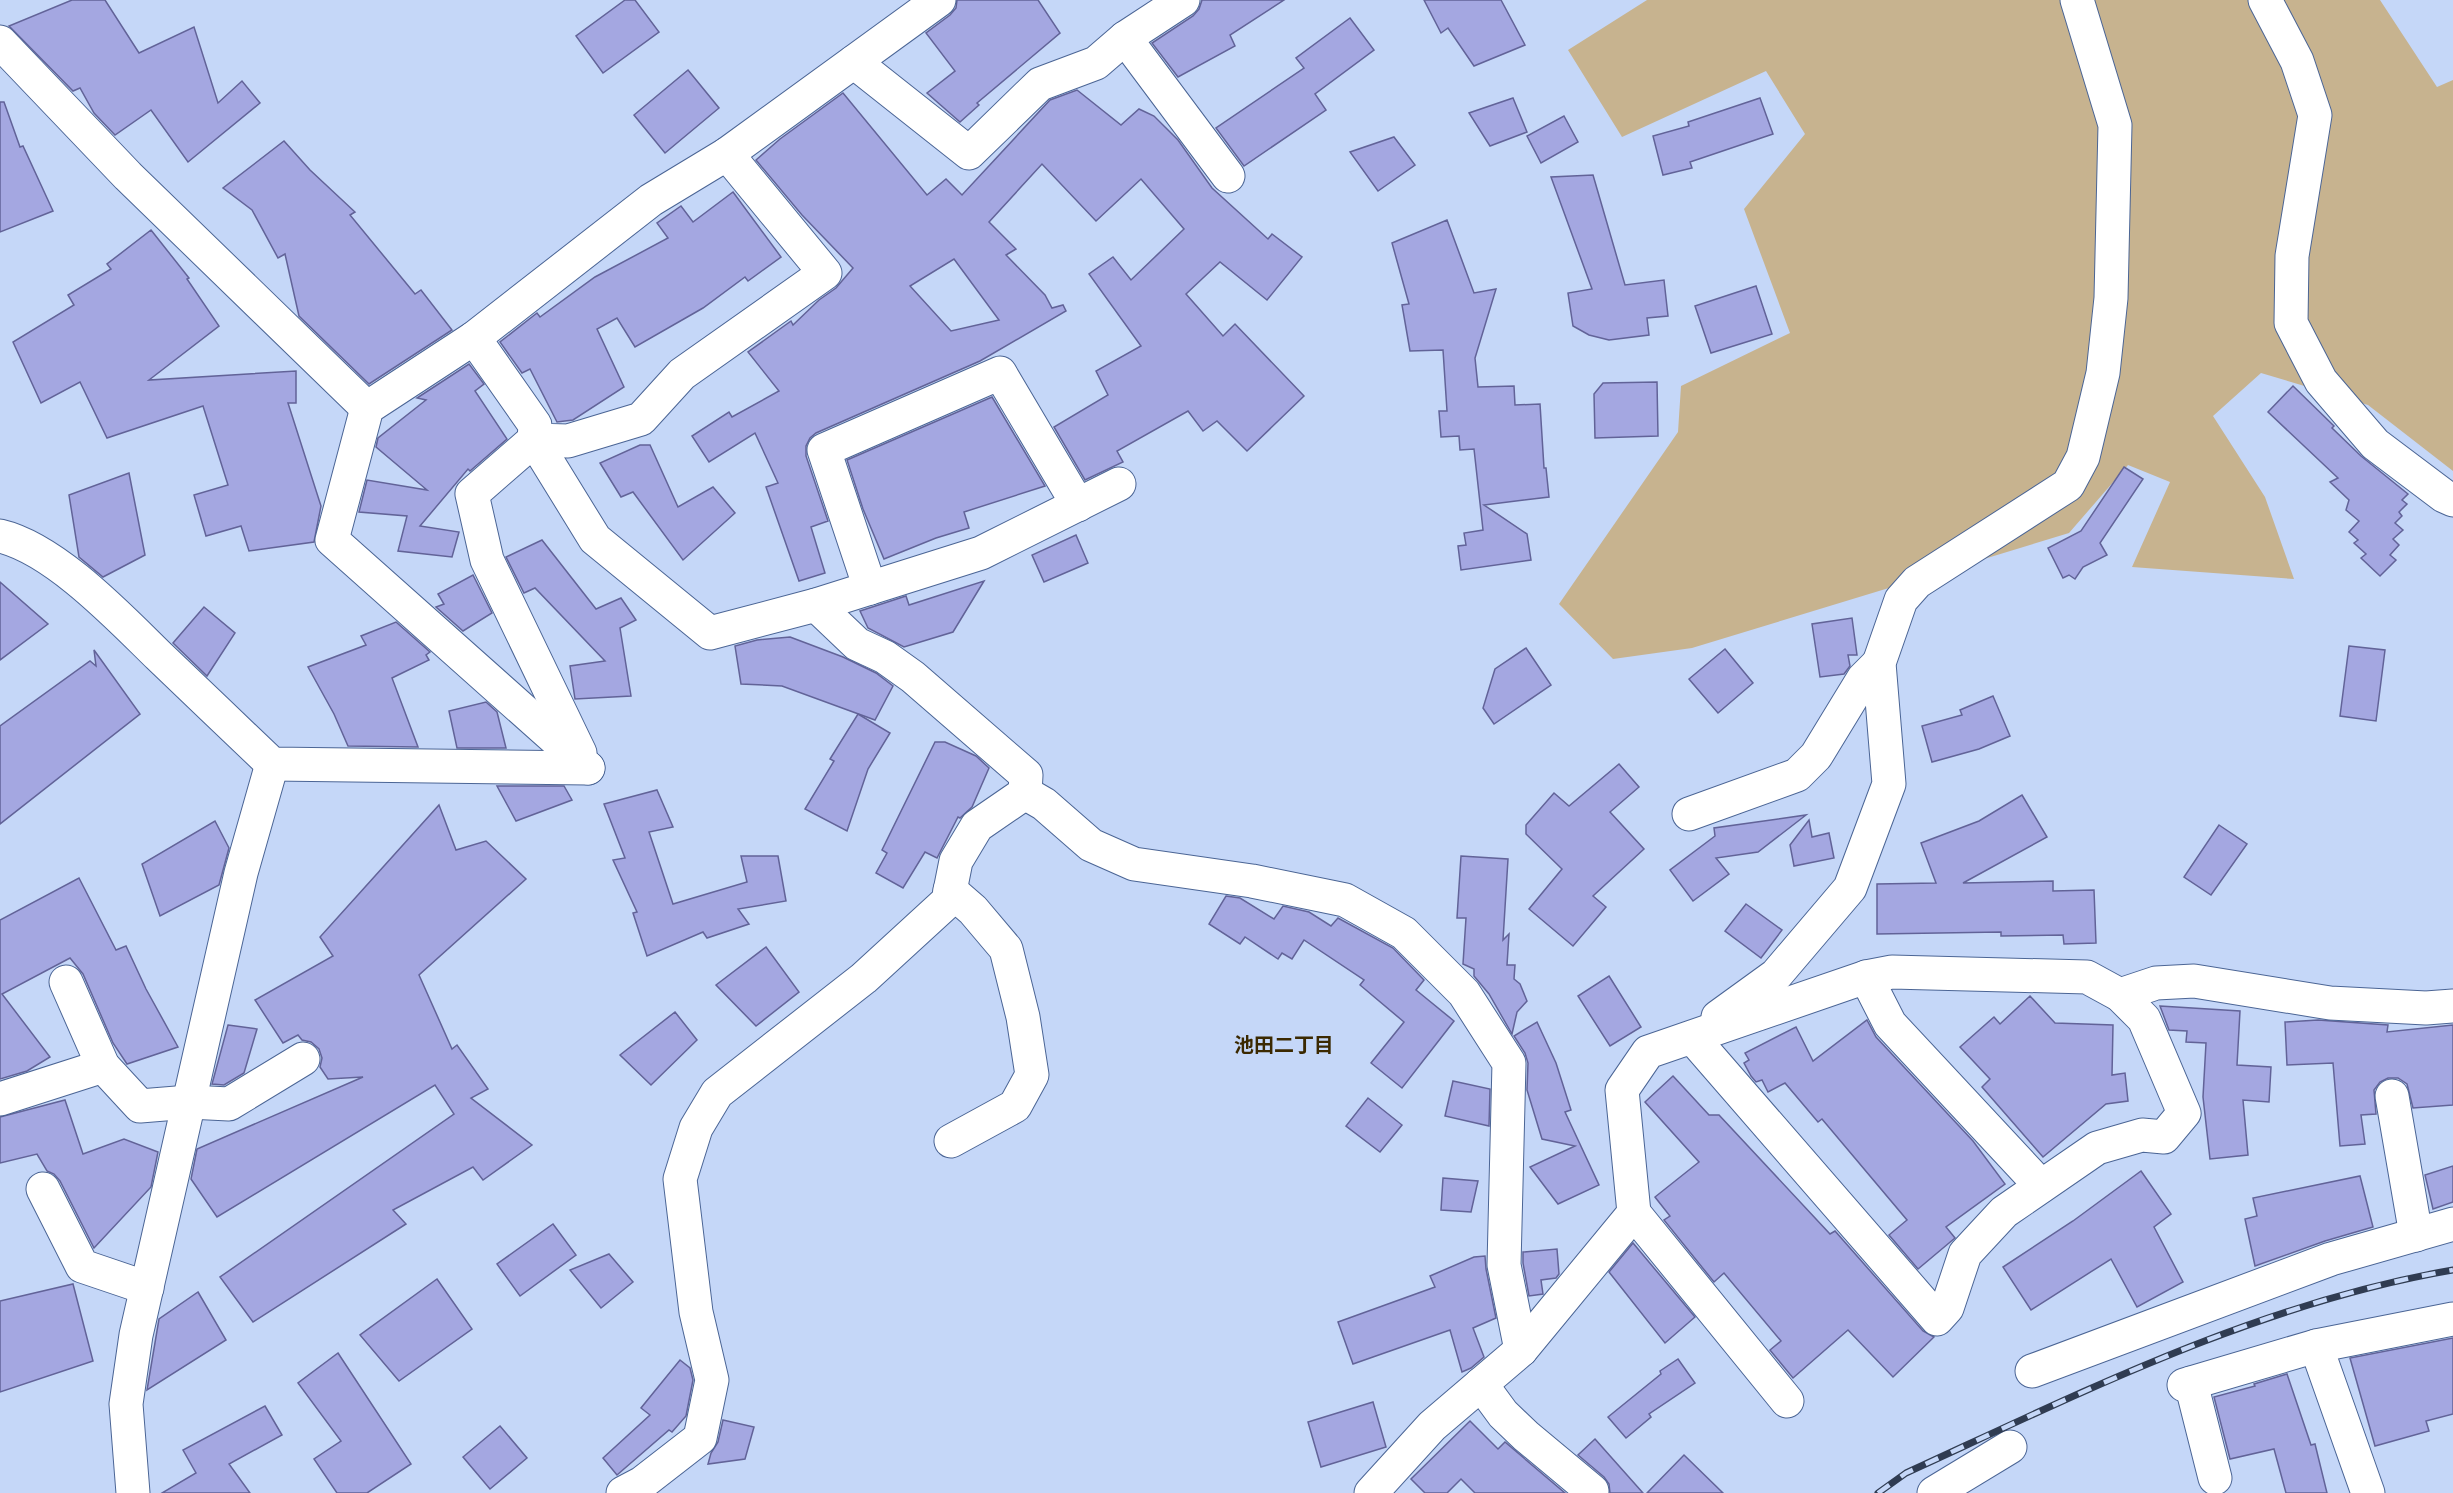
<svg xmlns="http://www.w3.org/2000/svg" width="2453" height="1493" font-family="Raleway,'Noto Sans JP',sans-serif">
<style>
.green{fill:#c7b38f}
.building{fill:#a4a7e1;stroke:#626398;stroke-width:1.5;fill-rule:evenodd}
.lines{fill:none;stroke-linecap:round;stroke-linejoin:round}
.minor-casing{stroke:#4b6595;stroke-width:35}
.minor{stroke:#fff;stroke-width:33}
.rail-casing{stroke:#303c52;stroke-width:7}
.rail{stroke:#c5d7f8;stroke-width:4.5;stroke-dasharray:14;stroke-linecap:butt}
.labels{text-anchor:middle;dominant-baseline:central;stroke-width:4.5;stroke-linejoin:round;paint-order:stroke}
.neighbourhood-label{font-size:20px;font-weight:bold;fill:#3b2901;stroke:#c5d7f8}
</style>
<rect width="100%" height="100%" fill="#c5d7f8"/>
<path class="green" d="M1647 0H2380L2437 87 2453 80V471L2368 405 2261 373 2213 416 2265 497 2294 579 2132 567 2170 482 2128 465 2069 533 1692 648 1613 659 1559 604 1678 432 1681 386 1790 333 1744 209 1805 134 1766 71 1622 137 1568 50Z"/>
<g class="building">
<path d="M72 0H105L139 53 194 27 218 103 242 81 260 103 188 162 151 110 115 135 94 113 80 88 73 91 9 26Z"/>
<path d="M625 0H635L659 32 603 73 576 36Z"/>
<path d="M957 0H1038L1060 33 977 103 979 105 960 122 927 93 955 71 926 33 950 15 956 8Z"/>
<path d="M1202 0H1284L1230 35 1235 46 1178 77 1152 43 1193 16 1199 9Z"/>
<path d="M1424 0H1501L1525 45 1474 66 1448 28 1441 33Z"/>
<path d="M1350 18 1374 50 1315 94 1326 110 1244 166 1216 128 1304 68 1296 58Z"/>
<path d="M688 70 719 108 665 153 634 115Z"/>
<path d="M1077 90 1121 125 1139 109 1154 116 1178 140 1212 188 1268 239 1272 234 1302 257 1267 300 1220 262 1186 294 1223 336 1235 324 1304 396 1247 451 1217 421 1203 431 1188 411 1117 451 1123 462 1085 480 1054 427 1108 395 1096 371 1141 346 1089 274 1113 257 1131 280 1184 229 1141 179 1096 221 1042 164 989 222 1016 249 1006 255 1045 295 1052 308 1063 305 1066 311 980 361 816 433 810 438 806 446V456L828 521 811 527 825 573 799 581 766 487 778 483 755 433 709 462 692 436 729 412 732 417 779 391 748 352 791 321 793 325 819 300 836 288 853 268 802 215 756 160 780 139 843 93 927 195 946 179 962 195 1050 100ZM954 259 999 320 951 331 910 286Z"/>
<path d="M1513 98 1527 132 1490 146 1469 113Z"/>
<path d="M1760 98 1773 134 1690 162 1692 168 1663 175 1653 136 1689 126 1688 122Z"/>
<path d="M0 102H4L20 147 23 146 53 211 0 232Z"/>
<path d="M1564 116 1578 142 1541 163 1527 136Z"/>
<path d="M1394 137 1415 165 1378 191 1350 152Z"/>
<path d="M284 141 310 170 355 212 350 215 415 294 421 290 452 330 369 384 299 316 285 254 278 258 252 210 223 188Z"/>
<path d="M1593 175 1625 285 1664 280 1668 316 1647 318 1649 335 1609 340 1589 335 1573 326 1568 293 1592 289 1551 177Z"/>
<path d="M733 192 781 257 748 281 745 277 703 308 635 347 617 318 597 329 624 387 573 420 557 422 530 369 522 373 500 342 537 313 540 317 595 277 668 238 657 223 681 206 693 222Z"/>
<path d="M1447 220 1474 293 1496 289 1475 358 1478 387 1514 386 1515 405 1540 404 1544 468H1546L1549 497 1484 505 1527 534 1531 560 1461 570 1458 546 1466 545 1464 533 1483 530 1474 449 1460 450 1459 436 1441 437 1439 411H1447L1443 350 1410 351 1402 305 1409 304 1392 243Z"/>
<path d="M151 230 189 278 187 279 219 326 149 380 296 371V403H288L321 506 314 542 249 551 241 526 206 536 194 495 228 485 203 406 107 438 80 382 41 403 13 342 74 305 68 295 111 269 107 264Z"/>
<path d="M1756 286 1772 334 1711 353 1695 306Z"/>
<path d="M469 364 484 384 475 391 507 439 470 471 468 469 420 526 459 532 452 557 398 551 407 516 359 512 367 480 427 490 376 447 378 438 426 400 417 398Z"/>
<path d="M1657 382 1658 436 1595 438 1594 394 1603 383Z"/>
<path d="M2293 386 2334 426 2332 428 2361 456 2408 494 2402 500 2407 504 2399 512 2402 516 2395 523 2403 530 2393 539 2399 545 2390 555 2396 560 2380 576 2361 558 2366 554 2354 543 2358 540 2349 532 2359 521 2346 510 2349 500 2330 482 2338 478 2268 412Z"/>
<path d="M992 397 1045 486 964 512 969 528 936 538 884 559 863 509 847 460Z"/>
<path d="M640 445H650L678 507 713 487 735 513 683 560 633 492 621 497 600 463Z"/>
<path d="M2124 467 2143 479 2100 543 2107 555 2083 567 2075 579 2069 575 2063 578 2048 548 2081 531Z"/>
<path d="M129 473 145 555 103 577 79 557 69 495Z"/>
<path d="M1076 535 1088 563 1044 582 1032 555Z"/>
<path d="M542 540 596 609 621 598 636 620 620 628 631 696 575 699 570 666 605 661 535 588 524 593 506 557Z"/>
<path d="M473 575 492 613 463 631 436 607 444 604 438 594Z"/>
<path d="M984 581 953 632 904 647 868 628 860 611 906 596 909 605Z"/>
<path d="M0 582 48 624 0 660Z"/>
<path d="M204 607 235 633 207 676 173 643Z"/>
<path d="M1852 618 1857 655H1848L1850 666 1844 674 1820 677 1812 624Z"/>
<path d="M396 622 430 652 426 655 429 660 392 678 418 747 348 746 334 714 308 667 366 645 361 636Z"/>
<path d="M790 637 843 657 876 673 893 686 875 720 782 686 741 684 735 646 757 640Z"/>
<path d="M2349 646 2385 650 2376 721 2340 716Z"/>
<path d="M1526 648 1551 685 1494 724 1483 708 1495 669Z"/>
<path d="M1725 649 1753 683 1718 713 1689 679Z"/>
<path d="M94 650 140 714 0 824V726L90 661 96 666Z"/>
<path d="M1993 696 2010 736 1979 749 1932 762 1922 726 1962 715 1960 710Z"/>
<path d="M486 702 497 712 506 748H457L449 711Z"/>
<path d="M858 714 890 733 868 769 847 831 805 809 834 761 830 759Z"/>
<path d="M935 742H945L976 756 989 768 972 807 960 818 958 817 937 858 925 852 903 888 876 873 887 853 882 850Z"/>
<path d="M1619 764 1639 787 1610 812 1644 849 1593 896 1606 907 1573 946 1529 909 1562 869 1526 834V825L1554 793 1569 806Z"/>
<path d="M497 786H564L572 800 516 821Z"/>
<path d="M657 790 673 827 649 832 673 904 747 882 741 856H778L786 901 738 909 749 924 707 938 703 932 647 956 633 913 637 912 613 860 625 858 604 804Z"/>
<path d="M2022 795 2047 837 1963 883 2053 881V891L2094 890 2096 943 2064 944 2063 935 2001 936V932L1877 934V884L1936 883 1921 843 1979 821Z"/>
<path d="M439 805 456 850 486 841 526 879 419 975 452 1049 457 1045 488 1089 471 1098 532 1145 483 1180 473 1167 393 1210 406 1224 253 1322 220 1277 454 1114 435 1085 217 1217 191 1179 197 1149 363 1077 328 1079 320 1067 322 1058 319 1049 311 1042 302 1040 298 1035 283 1043 255 1000 333 956 320 937Z"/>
<path d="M1806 815 1758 852 1716 858 1729 874 1693 901 1670 870 1715 836 1714 828Z"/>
<path d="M1809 820 1812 837 1829 833 1834 858 1794 866 1790 845Z"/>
<path d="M215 821 229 848 219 885 160 916 142 864Z"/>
<path d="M2219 825 2247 844 2211 895 2184 877Z"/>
<path d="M1461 856 1508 859 1503 940 1509 934 1507 965H1515L1514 979 1520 984 1527 1001 1517 1012 1512 1034 1489 994 1474 976V969L1463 964 1466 918H1457Z"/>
<path d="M79 878 116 950 126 946 146 989 178 1047 127 1064 113 1043 83 974 70 958 2 994 50 1057 27 1071 0 1079V920Z"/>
<path d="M1226 896 1240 898 1274 919 1283 906 1309 912 1331 926 1338 918 1393 948 1424 980 1416 990 1454 1021 1402 1088 1371 1063 1404 1022 1360 985 1364 980 1304 940 1292 959 1282 953 1278 959 1245 937 1240 944 1209 924Z"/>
<path d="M1746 904 1782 930 1761 958 1725 931Z"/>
<path d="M766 947 799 992 756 1026 716 985Z"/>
<path d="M1609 976 1641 1027 1610 1046 1578 996Z"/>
<path d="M2030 996 2055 1023 2113 1025 2112 1075 2125 1073 2128 1101 2106 1104 2043 1157 1982 1087 1990 1079 1960 1047 1994 1017 2000 1024Z"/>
<path d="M2160 1006 2240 1011 2237 1065 2271 1067 2269 1102 2243 1100 2248 1155 2210 1159 2203 1097 2206 1043 2186 1042 2187 1031 2169 1030Z"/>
<path d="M675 1012 697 1040 651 1085 620 1055Z"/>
<path d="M1867 1020 1876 1037 1973 1141 2005 1184 1946 1227 1955 1238 1918 1269 1889 1235 1907 1220 1822 1119 1818 1122 1785 1083 1768 1092 1762 1080 1756 1082 1751 1076 1744 1063 1749 1060 1745 1053 1796 1027 1813 1061Z"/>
<path d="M2318 1020 2388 1025 2387 1032 2453 1025V1105L2413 1108 2407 1084 2398 1078H2388L2380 1082 2374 1090 2376 1114 2361 1115 2365 1144 2340 1146 2333 1063 2287 1065 2285 1022Z"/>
<path d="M1537 1022 1556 1063 1571 1110 1565 1112 1599 1185 1558 1204 1530 1167 1575 1146 1542 1139 1527 1090 1528 1063 1525 1053 1514 1036Z"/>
<path d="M228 1025 257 1029 244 1073 224 1085 212 1084Z"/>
<path d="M1673 1076 1709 1115H1719L1830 1234 1835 1231 1923 1331 1934 1337 1893 1377 1848 1330 1793 1378 1770 1350 1781 1341 1724 1273 1714 1282 1664 1220 1670 1216 1655 1197 1699 1162 1645 1102Z"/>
<path d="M1453 1081 1490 1089 1489 1126 1445 1116Z"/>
<path d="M1368 1098 1402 1125 1380 1152 1346 1126Z"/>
<path d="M65 1100 83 1154 124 1139 158 1152 151 1187 94 1248 60 1181 54 1174 47 1171 37 1154 0 1163V1117Z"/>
<path d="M2453 1166V1202L2433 1209 2425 1175Z"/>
<path d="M2141 1171 2171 1214 2154 1227 2183 1282 2137 1307 2111 1259 2031 1310 2003 1267 2073 1221Z"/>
<path d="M2360 1176 2373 1227 2325 1241 2255 1266 2245 1219 2257 1216 2253 1198Z"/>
<path d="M1443 1178 1478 1181 1471 1212 1441 1210Z"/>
<path d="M553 1224 576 1255 520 1296 497 1264Z"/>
<path d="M1633 1243 1695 1317 1665 1343 1609 1272Z"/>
<path d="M1557 1249 1559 1274 1556 1278 1541 1280 1543 1294 1529 1296 1523 1263V1252Z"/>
<path d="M609 1254 633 1282 601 1308 570 1270Z"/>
<path d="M1485 1256 1486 1269 1496 1318 1473 1328 1484 1357 1471 1368 1462 1372 1450 1330 1353 1364 1338 1322 1435 1287 1430 1276 1474 1257Z"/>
<path d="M437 1279 472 1329 399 1381 360 1335Z"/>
<path d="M73 1284 93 1361 0 1392V1301Z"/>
<path d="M198 1292 226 1340 147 1390 159 1319Z"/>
<path d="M2453 1338V1414L2426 1421 2429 1431 2375 1446 2350 1358Z"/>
<path d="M338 1353 411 1464 367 1493H337L314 1459 341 1441 298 1383Z"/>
<path d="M1678 1359 1695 1383 1649 1414 1651 1417 1626 1438 1608 1417 1661 1374 1660 1371Z"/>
<path d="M680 1360 690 1368 693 1380 686 1416 672 1432 669 1430 617 1475 603 1458 650 1415 641 1408Z"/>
<path d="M2287 1374 2311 1445 2315 1444 2327 1493H2286L2274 1449 2230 1459 2214 1397 2255 1386 2254 1384Z"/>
<path d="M1373 1402 1386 1447 1321 1467 1308 1422Z"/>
<path d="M265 1406 282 1435 229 1464 250 1493H162L196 1473 183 1450Z"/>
<path d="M723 1420 754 1427 745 1459 708 1464 711 1453 718 1442Z"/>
<path d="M1470 1421 1498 1449 1505 1442 1565 1493H1475L1461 1479 1447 1493H1425L1411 1479Z"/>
<path d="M500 1426 527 1458 490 1489 463 1457Z"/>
<path d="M1595 1439 1643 1493H1610L1609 1484 1604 1477 1578 1455Z"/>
<path d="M1684 1455 1723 1493H1647Z"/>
</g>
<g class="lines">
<g class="minor-casing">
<g id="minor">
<path d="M1183 0 1125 38 1228 176"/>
<path d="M2265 0 2297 61 2315 115 2292 256 2291 323 2321 381 2375 444 2444 496 2453 500"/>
<path d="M0 42 128 176 367 408"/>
<path d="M854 62 969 153 1040 84 1096 63 1125 38"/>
<path d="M474 338 535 425 534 440 568 441 641 419 682 374 825 273 727 154"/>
<path d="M0 536C55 549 119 617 159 656 197 692 234 728 272 764L588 768"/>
<path d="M870 588 824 450 1000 373 1078 505"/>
<path d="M816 605 857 644 885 657 913 677 1026 775 1025 793"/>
<path d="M580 753 487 560 472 494 534 440 595 539 710 633 816 605 981 553 1119 484"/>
<path d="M588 768 332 540 367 408 474 338 651 200 727 154 939 0"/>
<path d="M1025 793 1044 804 1091 845 1134 864 1252 881 1345 900 1404 933 1464 993 1509 1063 1504 1265 1521 1350"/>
<path d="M1689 814 1797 775 1816 756 1863 679 1879 663"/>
<path d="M950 890 973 910 1006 949 1023 1017 1032 1075 1015 1106 951 1141"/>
<path d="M1866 977 1890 1024 2041 1186"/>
<path d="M66 982 103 1066 140 1106 189 1102 229 1104 303 1059"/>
<path d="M2120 995 2156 983 2194 981 2330 1003 2426 1008 2453 1006"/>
<path d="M1718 1017 1776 975 1850 888 1889 784 1879 663 1901 600 1917 582 2068 485 2083 457 2103 373 2111 298 2115 125 2077 0"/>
<path d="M2392 1096 2416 1235"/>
<path d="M0 1099 103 1066"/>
<path d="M43 1189 82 1266 147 1288"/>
<path d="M1634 1213 1787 1401"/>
<path d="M2316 1346 2368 1493"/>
<path d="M2032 1371 2331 1259 2453 1224"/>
<path d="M2191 1383 2215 1478"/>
<path d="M1481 1384 1503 1414 1526 1436 1592 1491"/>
<path d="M2184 1385 2316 1346 2453 1319"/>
<path d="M133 1493 126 1404 136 1335 241 873 272 764"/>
<path d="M623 1493 642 1483 700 1438 712 1380 696 1312 680 1179 696 1128 717 1093 864 978 948 901 956 861 977 826 1025 793"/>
<path d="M1371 1493 1432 1426 1521 1350 1634 1213 1622 1090 1648 1052 1866 977 1892 972 2087 977 2120 995 2144 1019 2184 1113 2164 1137 2142 1135 2097 1148 2004 1212 1965 1254 1947 1308 1937 1319 1692 1037"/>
<path d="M1934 1493 2010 1447"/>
</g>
</g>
<use href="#minor" class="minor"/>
<g class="rail-casing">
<path id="rail" d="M1878 1493 1906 1473C2083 1392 2259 1303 2453 1270"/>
</g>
<use href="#rail" class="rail"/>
</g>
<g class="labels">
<g class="neighbourhood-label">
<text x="1284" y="1045">池田二丁目</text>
</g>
</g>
</svg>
